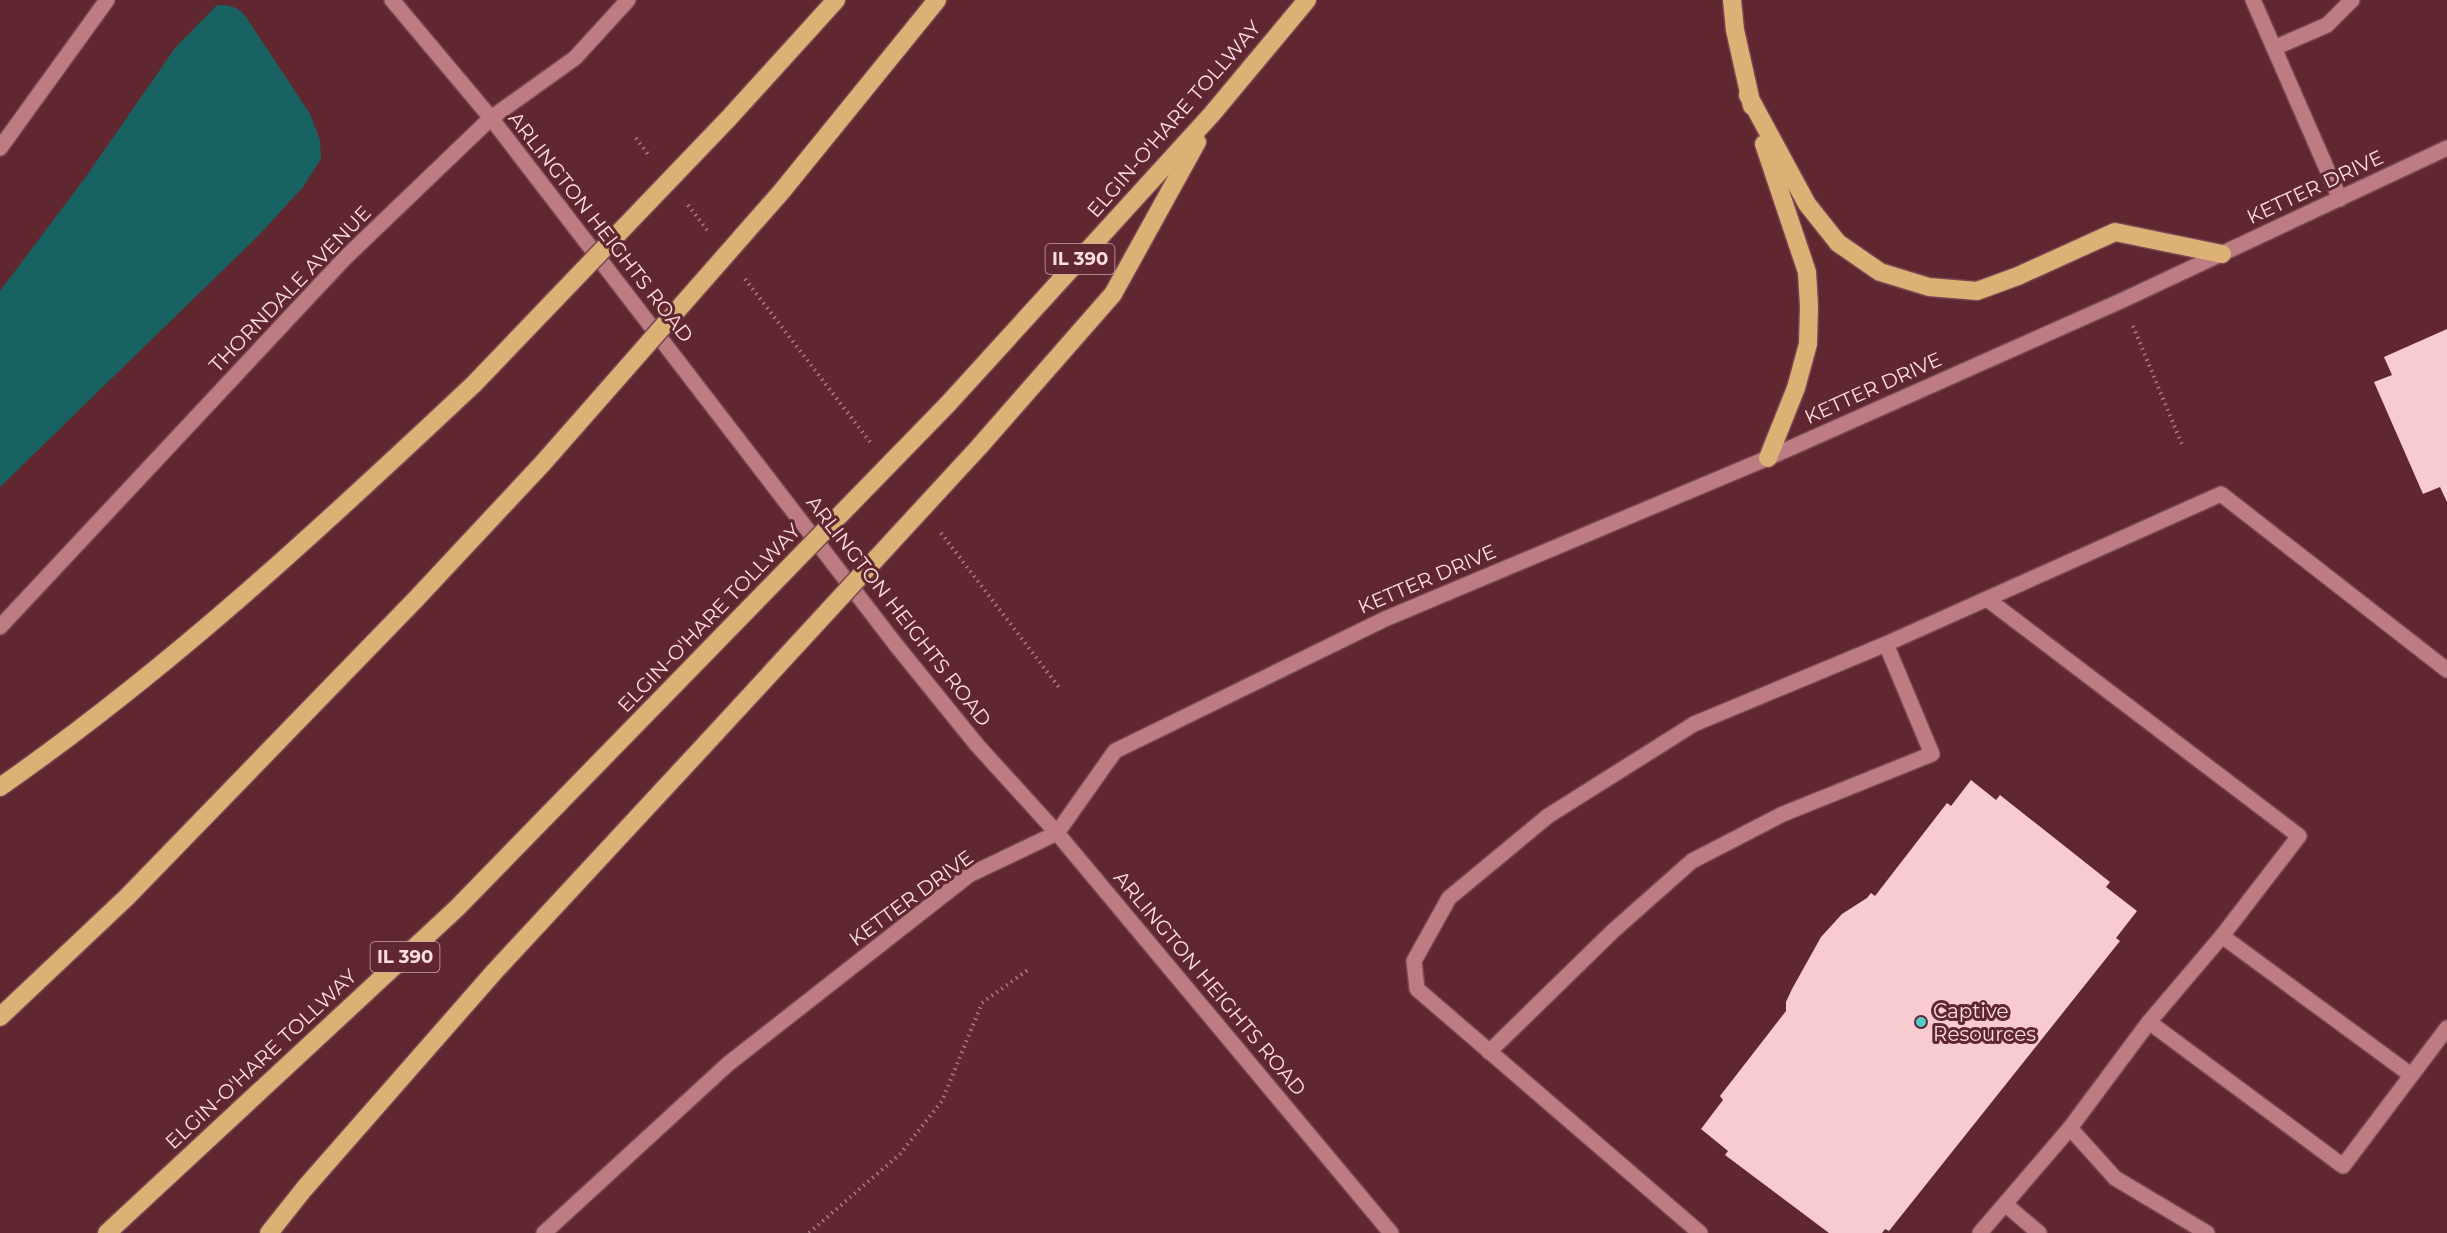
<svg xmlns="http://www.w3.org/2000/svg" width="2447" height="1233" font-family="Montserrat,sans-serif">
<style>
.water{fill:#186362}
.building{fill:#f7cbcf}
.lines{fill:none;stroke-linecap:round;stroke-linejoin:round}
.service-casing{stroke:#764750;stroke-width:18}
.minor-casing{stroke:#764750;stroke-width:18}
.tertiary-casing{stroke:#764750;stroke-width:18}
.motorway-casing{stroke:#764750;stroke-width:21}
.path{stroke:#a97d82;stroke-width:4;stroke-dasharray:1.5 4.5;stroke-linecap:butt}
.service{stroke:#bd7b82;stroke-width:15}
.minor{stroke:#bd7b82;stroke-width:15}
.tertiary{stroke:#bd7b82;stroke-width:15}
.motorway{stroke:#ddb076;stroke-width:18}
.motorway-bridge-casing{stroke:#764750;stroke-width:21;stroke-linecap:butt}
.motorway-bridge{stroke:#ddb076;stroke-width:18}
.poi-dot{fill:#53cdca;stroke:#602730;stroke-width:2}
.labels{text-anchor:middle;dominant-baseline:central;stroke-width:6;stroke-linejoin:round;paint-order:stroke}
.shield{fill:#602730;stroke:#cda7ab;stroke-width:1.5}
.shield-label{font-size:18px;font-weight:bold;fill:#fcdee0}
.street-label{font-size:20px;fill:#fcdee0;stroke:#602730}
.poi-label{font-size:20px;fill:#fcdee0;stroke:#602730;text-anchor:start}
</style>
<rect width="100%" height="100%" fill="#602730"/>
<path class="water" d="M217 5C230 5 237 6 246 17L310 114 320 140 321 159 303 187 259 235 0 487V291L85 178 175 48Z"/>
<g class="building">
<path d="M2447 329V502L2440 487 2423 494 2374 382 2392 375 2384 357Z"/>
<path d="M1971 780 1996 800 2000 795 2110 882 2106 887 2137 911 2116 938 2120 941 1889 1231 1885 1229 1882 1233H1829L1725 1155 1728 1151 1701 1129 1723 1100 1720 1096 1786 1011V1002L1792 989 1821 937 1842 914 1867 898 1871 893 1875 896 1947 803 1951 806Z"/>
</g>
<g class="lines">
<g class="service-casing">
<g id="service">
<path d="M2253 0 2340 199"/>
<path d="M2274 48 2327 25 2352 0"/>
<path d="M1987 599 2299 836 2222 936"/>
<path d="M2149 1022 2222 936 2411 1075"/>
<path d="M1489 1052 1613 931 1692 861 1783 814 1932 754 1886 644"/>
<path d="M2005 1204 2039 1233"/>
<path d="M1700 1233 1417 989 1414 961 1449 898 1548 816 1694 724 1886 644 2221 494 2447 670"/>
<path d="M1980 1233 2070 1128"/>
<path d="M2207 1233 2115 1178 2070 1128 2149 1022 2343 1166 2447 1028"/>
</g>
</g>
<g class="minor-casing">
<path id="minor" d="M0 148 107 0"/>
</g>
<g class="tertiary-casing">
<g id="tertiary">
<path d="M392 0 491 118 896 645 977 745 1057 833 1391 1233"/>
<path d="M0 627 345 258 491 118 575 58 628 0"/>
<path d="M544 1233 728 1064 969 875 1057 833 1115 751 1385 619 1768 458 2123 300 2447 148"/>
</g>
</g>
<g class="motorway-casing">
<g id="motorway">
<path d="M1732 0 1735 30 1752 106"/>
<path d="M1748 95 1807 204 1838 243 1880 272 1929 287 1977 291 2018 276 2115 232 2222 254"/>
<path d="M728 119 836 0"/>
<path d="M1764 144 1807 272 1809 306 1808 344 1796 388 1768 458"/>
<path d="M782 191 937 0"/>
<path d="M947 405 1212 114 1307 0"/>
<path d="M979 447 1113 294 1197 142"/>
<path d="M0 787C171 668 323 526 474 384"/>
<path d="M0 1017 127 897 416 599 543 463"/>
<path d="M107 1233 457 908 691 668"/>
<path d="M269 1233 304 1189 495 971 711 738"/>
</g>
</g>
<g class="path">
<path d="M636 138 650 157"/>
<path d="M688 205 707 230"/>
<path d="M745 279 870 442"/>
<path d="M2133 326 2183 447"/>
<path d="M941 533 1061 690"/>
<path d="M809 1233 900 1154 942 1101 982 1003 1029 969"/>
</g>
<use href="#service" class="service"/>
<use href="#minor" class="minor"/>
<use href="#tertiary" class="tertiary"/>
<use href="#motorway" class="motorway"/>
<g class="motorway-bridge-casing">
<g id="motorway-bridge">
<path d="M474 384 728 119"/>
<path d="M543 463 782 191"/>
<path d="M691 668 947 405"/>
<path d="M711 738 979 447"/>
</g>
</g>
<use href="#motorway-bridge" class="motorway-bridge"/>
</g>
<circle class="poi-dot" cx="1921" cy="1022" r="6"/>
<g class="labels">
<g class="shield">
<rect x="1045.5" y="244" width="69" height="30" rx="4.5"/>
<rect x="370.5" y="942" width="69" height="30" rx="4.5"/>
</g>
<g class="shield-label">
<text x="1080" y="259">IL 390</text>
<text x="405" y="957">IL 390</text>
</g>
<g class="street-label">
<text transform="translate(1174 119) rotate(-49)">ELGIN-O'HARE TOLLWAY</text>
<text transform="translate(2315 187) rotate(-25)">KETTER DRIVE</text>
<text transform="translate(601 227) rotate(52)">ARLINGTON HEIGHTS ROAD</text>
<text transform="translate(290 289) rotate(-46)">THORNDALE AVENUE</text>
<text transform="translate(1873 388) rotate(-24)">KETTER DRIVE</text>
<text transform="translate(1427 579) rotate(-23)">KETTER DRIVE</text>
<text transform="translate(899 611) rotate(52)">ARLINGTON HEIGHTS ROAD</text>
<text transform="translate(709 618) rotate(-46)">ELGIN-O'HARE TOLLWAY</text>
<text transform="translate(911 898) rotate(-36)">KETTER DRIVE</text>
<text transform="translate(1210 983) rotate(50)">ARLINGTON HEIGHTS ROAD</text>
<text transform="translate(261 1059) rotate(-43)">ELGIN-O'HARE TOLLWAY</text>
</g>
<g class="poi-label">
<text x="1933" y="1011">Captive<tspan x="1933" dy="23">Resources</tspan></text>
</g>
</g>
</svg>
